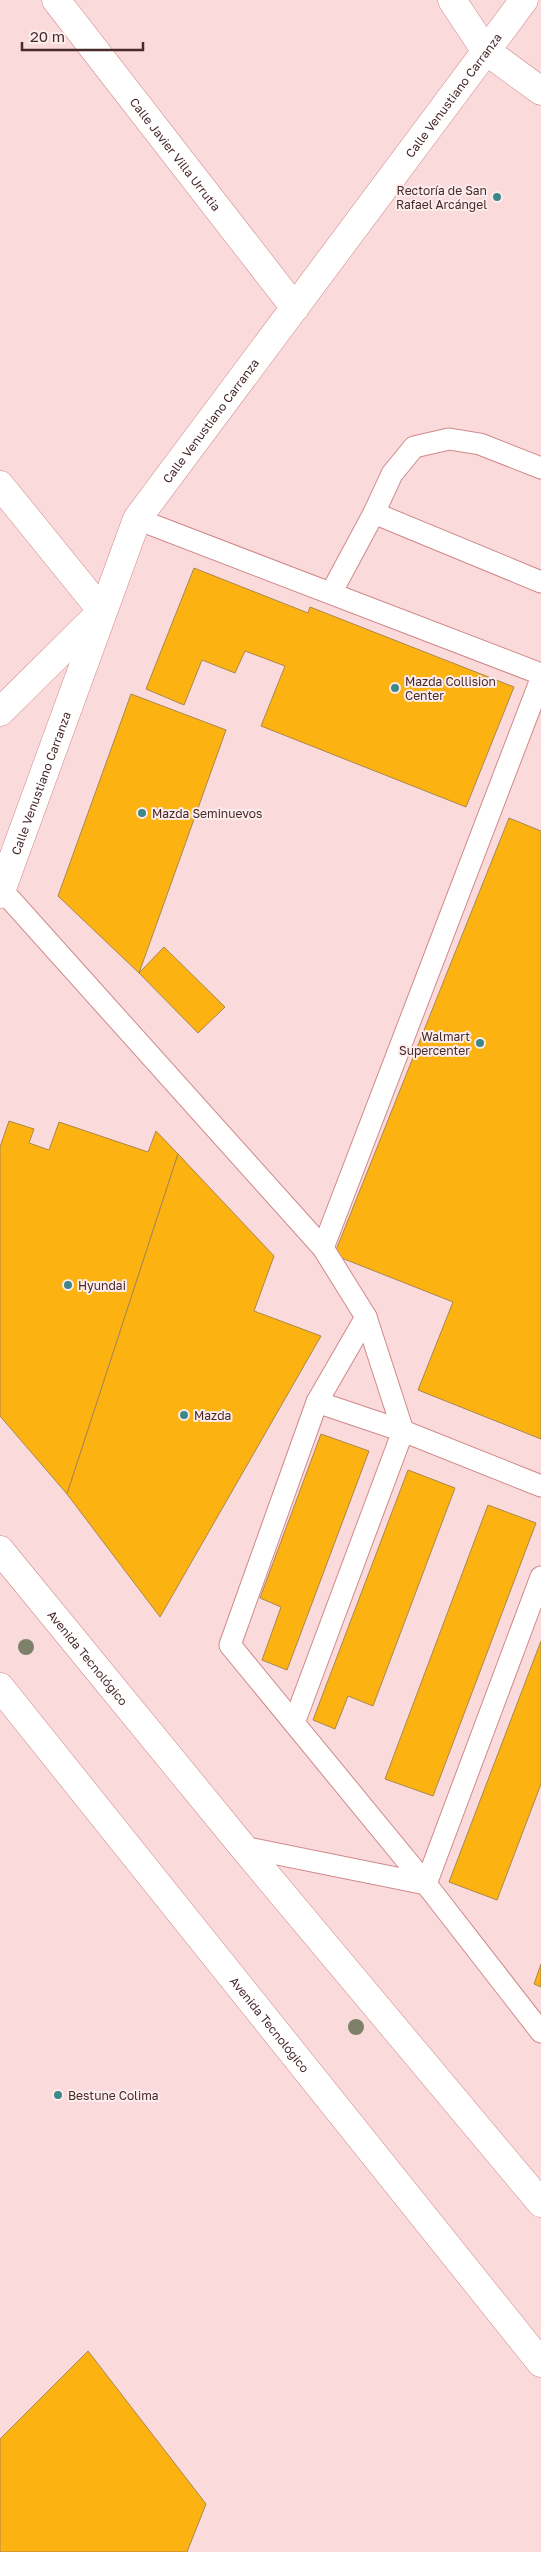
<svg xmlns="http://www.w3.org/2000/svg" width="541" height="2552" font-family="'Golos Text',sans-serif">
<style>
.building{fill:#fcb211;stroke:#ab874d}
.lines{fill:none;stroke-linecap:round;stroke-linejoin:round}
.service-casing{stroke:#d0898b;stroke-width:23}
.minor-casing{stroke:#d0898b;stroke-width:29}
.primary-casing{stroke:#d0898b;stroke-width:29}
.service{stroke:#fff;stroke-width:21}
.minor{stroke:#fff;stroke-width:28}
.primary{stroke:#fff;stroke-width:28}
.tree{fill:#7e8169}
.poi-dot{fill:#3f8789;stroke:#fcecec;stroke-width:2}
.labels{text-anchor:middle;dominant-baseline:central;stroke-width:4;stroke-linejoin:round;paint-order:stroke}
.street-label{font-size:12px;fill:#482a2b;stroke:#fcecec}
.poi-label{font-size:12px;fill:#482a2b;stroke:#fcecec;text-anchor:start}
</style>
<rect width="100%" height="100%" fill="#fadada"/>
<g class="building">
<path d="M194 568 308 613 310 607 514 687 466 807 261 726 285 666 245 651 235 673 202 660 184 705 146 689Z"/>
<path d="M131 694 226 730 139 973 58 896Z"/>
<path d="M509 818 541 831V1439L418 1390 453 1302 334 1255Z"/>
<path d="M164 947 225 1007 198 1033 139 973Z"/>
<path d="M9 1121 34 1129 29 1143 49 1150 59 1122 148 1152 156 1131 178 1154 67 1494 0 1416V1147Z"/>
<path d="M178 1154 274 1256 254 1311 321 1336 160 1617 67 1494Z"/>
<path d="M321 1434 369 1451 287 1670 262 1660 281 1607 260 1598Z"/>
<path d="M408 1470 455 1488 373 1706 348 1696 335 1729 313 1720Z"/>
<path d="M488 1505 536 1523 433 1796 385 1779Z"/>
<path d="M541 1641V1784L497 1900 449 1882Z"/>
<path d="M541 1964V1987L534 1984Z"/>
<path d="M88 2351 206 2504 187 2552H0V2439Z"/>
</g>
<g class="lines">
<g class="service-casing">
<g id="service">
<path d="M374 513 541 582"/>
<path d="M137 519 541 674"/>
<path d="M331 593 374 513 392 474 414 447 449 439 480 444 541 468"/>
<path d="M2 890 323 1248 366 1317 403 1431 294 1723"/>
<path d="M323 1248 541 679"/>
<path d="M366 1317 317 1402 230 1645 426 1884 541 2032"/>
<path d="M317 1402 403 1431 541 1486"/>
<path d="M243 1847 426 1884 541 1577"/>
</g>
</g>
<g class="minor-casing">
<g id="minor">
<path id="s1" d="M56 0 295 308"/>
<path d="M452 0 485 50 541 91"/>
<path d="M0 485 102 611 0 712"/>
<path id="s2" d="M0 894 137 519 524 0"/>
</g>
</g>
<g class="primary-casing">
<g id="primary">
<path id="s3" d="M0 1550 243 1847 541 2203"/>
<path id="s4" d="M0 1687 541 2363"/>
</g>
</g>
<use href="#service" class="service"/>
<use href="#minor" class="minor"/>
<use href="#primary" class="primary"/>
</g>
<g class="tree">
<circle cx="26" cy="1647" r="8"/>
<circle cx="356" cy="2027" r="8"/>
</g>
<g class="poi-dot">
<circle cx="497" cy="197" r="5"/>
<circle cx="395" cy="688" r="5"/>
<circle cx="142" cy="813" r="5"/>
<circle cx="480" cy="1043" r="5"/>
<circle cx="68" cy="1285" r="5"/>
<circle cx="184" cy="1415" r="5"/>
<circle cx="58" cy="2095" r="5"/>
</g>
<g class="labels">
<g class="street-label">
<text stroke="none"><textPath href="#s2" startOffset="928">Calle Venustiano Carranza</textPath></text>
<text stroke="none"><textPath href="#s1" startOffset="195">Calle Javier Villa Urrutia</textPath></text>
<text stroke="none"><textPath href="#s2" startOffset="522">Calle Venustiano Carranza</textPath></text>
<text stroke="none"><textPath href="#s2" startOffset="118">Calle Venustiano Carranza</textPath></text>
<text stroke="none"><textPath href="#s3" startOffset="139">Avenida Tecnológico</textPath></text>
<text stroke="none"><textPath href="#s4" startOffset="432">Avenida Tecnológico</textPath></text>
</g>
<g class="poi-label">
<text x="487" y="190" text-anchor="end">Rectoría de San<tspan x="487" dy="14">Rafael Arcángel</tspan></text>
<text x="405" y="681">Mazda Collision<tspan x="405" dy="14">Center</tspan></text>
<text x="152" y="813">Mazda Seminuevos</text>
<text x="470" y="1036" text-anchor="end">Walmart<tspan x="470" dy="14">Supercenter</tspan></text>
<text x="78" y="1285">Hyundai</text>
<text x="194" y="1415">Mazda</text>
<text x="68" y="2095">Bestune Colima</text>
</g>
</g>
<path d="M22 42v8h121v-8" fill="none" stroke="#482a2b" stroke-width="2.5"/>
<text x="30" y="42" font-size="15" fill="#482a2b" stroke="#fcecec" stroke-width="4" paint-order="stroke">20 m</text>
</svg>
